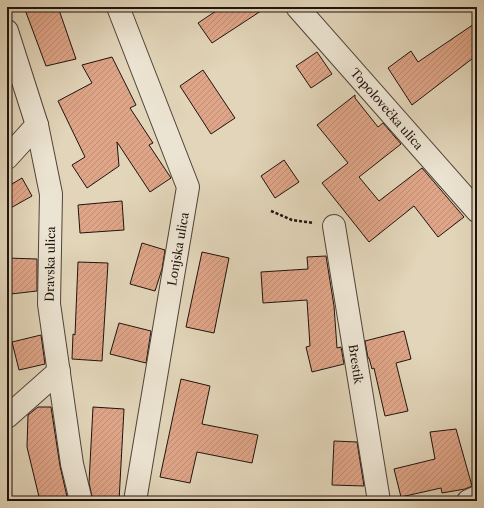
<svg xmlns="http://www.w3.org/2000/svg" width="484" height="508" font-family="'Libre Caslon Text',serif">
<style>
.building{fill:url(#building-hatch);stroke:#1f130f}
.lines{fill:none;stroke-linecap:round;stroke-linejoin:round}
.minor-casing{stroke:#50443a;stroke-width:24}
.path{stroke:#1f130f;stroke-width:2.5;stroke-dasharray:3 2;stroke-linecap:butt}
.minor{stroke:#ece4d2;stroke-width:22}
.labels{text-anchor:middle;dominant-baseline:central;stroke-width:3;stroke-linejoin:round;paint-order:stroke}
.street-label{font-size:12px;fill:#1f130f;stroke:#ece4d2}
</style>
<defs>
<pattern id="building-hatch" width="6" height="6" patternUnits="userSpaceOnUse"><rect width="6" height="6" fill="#dfa588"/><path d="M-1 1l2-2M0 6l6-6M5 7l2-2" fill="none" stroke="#bf8d74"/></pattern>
</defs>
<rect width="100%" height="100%" fill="#e2d5b9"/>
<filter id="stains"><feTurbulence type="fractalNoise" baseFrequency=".005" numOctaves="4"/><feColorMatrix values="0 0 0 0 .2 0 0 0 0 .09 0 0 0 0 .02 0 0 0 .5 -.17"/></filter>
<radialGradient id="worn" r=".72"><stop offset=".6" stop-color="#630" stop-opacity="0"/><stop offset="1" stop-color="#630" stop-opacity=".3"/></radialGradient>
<g class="building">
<path d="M24 7H58L76 59 46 66Z"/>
<path d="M222 7H267L212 43 198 23Z"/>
<path d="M477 22V55L412 105 388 68 411 51 418 62Z"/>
<path d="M317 52 332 74 311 88 296 66Z"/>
<path d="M112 57 136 105 130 108 153 143 149 145 171 178 150 192 117 142 119 166 87 188 72 165 85 157 58 101 92 83 82 65Z"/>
<path d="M203 70 235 118 211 134 180 86Z"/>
<path d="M355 95V98L378 127 383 123 401 144 359 177 379 201 422 168 464 217 438 237 414 206 369 242 322 183 348 163 317 125Z"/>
<path d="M284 160 299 182 275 198 261 176Z"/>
<path d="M22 178 32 196 7 210V187Z"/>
<path d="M122 201 124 230 80 233 78 205Z"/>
<path d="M142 243 165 250 162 269 155 291 130 284Z"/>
<path d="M202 252 229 258 214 333 186 327Z"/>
<path d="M326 256 334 306 337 348 341 347 344 364 312 372 306 347 310 346 307 300 263 303 261 272 308 269 307 257Z"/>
<path d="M7 258 37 259V291L11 294Z"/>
<path d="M78 262 108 263 102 361 72 359 73 334 75 335Z"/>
<path d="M119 323 151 331 146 363 110 354Z"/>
<path d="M404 331 411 359 396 363 408 411 385 416 374 368 372 369 369 358H368L365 341Z"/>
<path d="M41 335 45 364 19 370 12 342Z"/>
<path d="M181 379 210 386 202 424 258 435 252 463 197 452 190 483 160 477Z"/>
<path d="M38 407H51L60 466 68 501H40L27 447 28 415Z"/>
<path d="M93 407 124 409 119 501H93L89 483Z"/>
<path d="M456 429 472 486 465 489 442 493 441 488 401 497 394 469 435 459 430 432Z"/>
<path d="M334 441 357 442 364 486 332 485Z"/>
</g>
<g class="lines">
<g class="minor-casing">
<g id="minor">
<path d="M118 7 188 187 135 501"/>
<path d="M297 7 477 211"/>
<path d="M7 31 37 125 51 194 49 304 72 464 81 501"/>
<path d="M7 158 37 125"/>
<path d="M334 226 379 501"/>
<path d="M7 417 59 371"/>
<path d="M468 501 477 497"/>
</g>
</g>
<path class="path" d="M271 211 292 220 314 223"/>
<use href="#minor" class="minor"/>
</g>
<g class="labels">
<g class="street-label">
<text transform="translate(387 109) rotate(49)">Topolovečka ulica</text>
<text transform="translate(178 249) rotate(-80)">Lonjska ulica</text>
<text transform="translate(50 264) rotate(-89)">Dravska ulica</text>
<text transform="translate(356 364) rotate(81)">Brestik</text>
</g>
</g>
<rect width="484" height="508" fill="none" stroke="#e2d5b9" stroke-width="24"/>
<rect x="8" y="8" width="468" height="492" fill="none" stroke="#1f130f" stroke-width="2"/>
<rect x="12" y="12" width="460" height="484" fill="none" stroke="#1f130f"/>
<rect width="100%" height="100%" filter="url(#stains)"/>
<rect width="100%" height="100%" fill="url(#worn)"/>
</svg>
